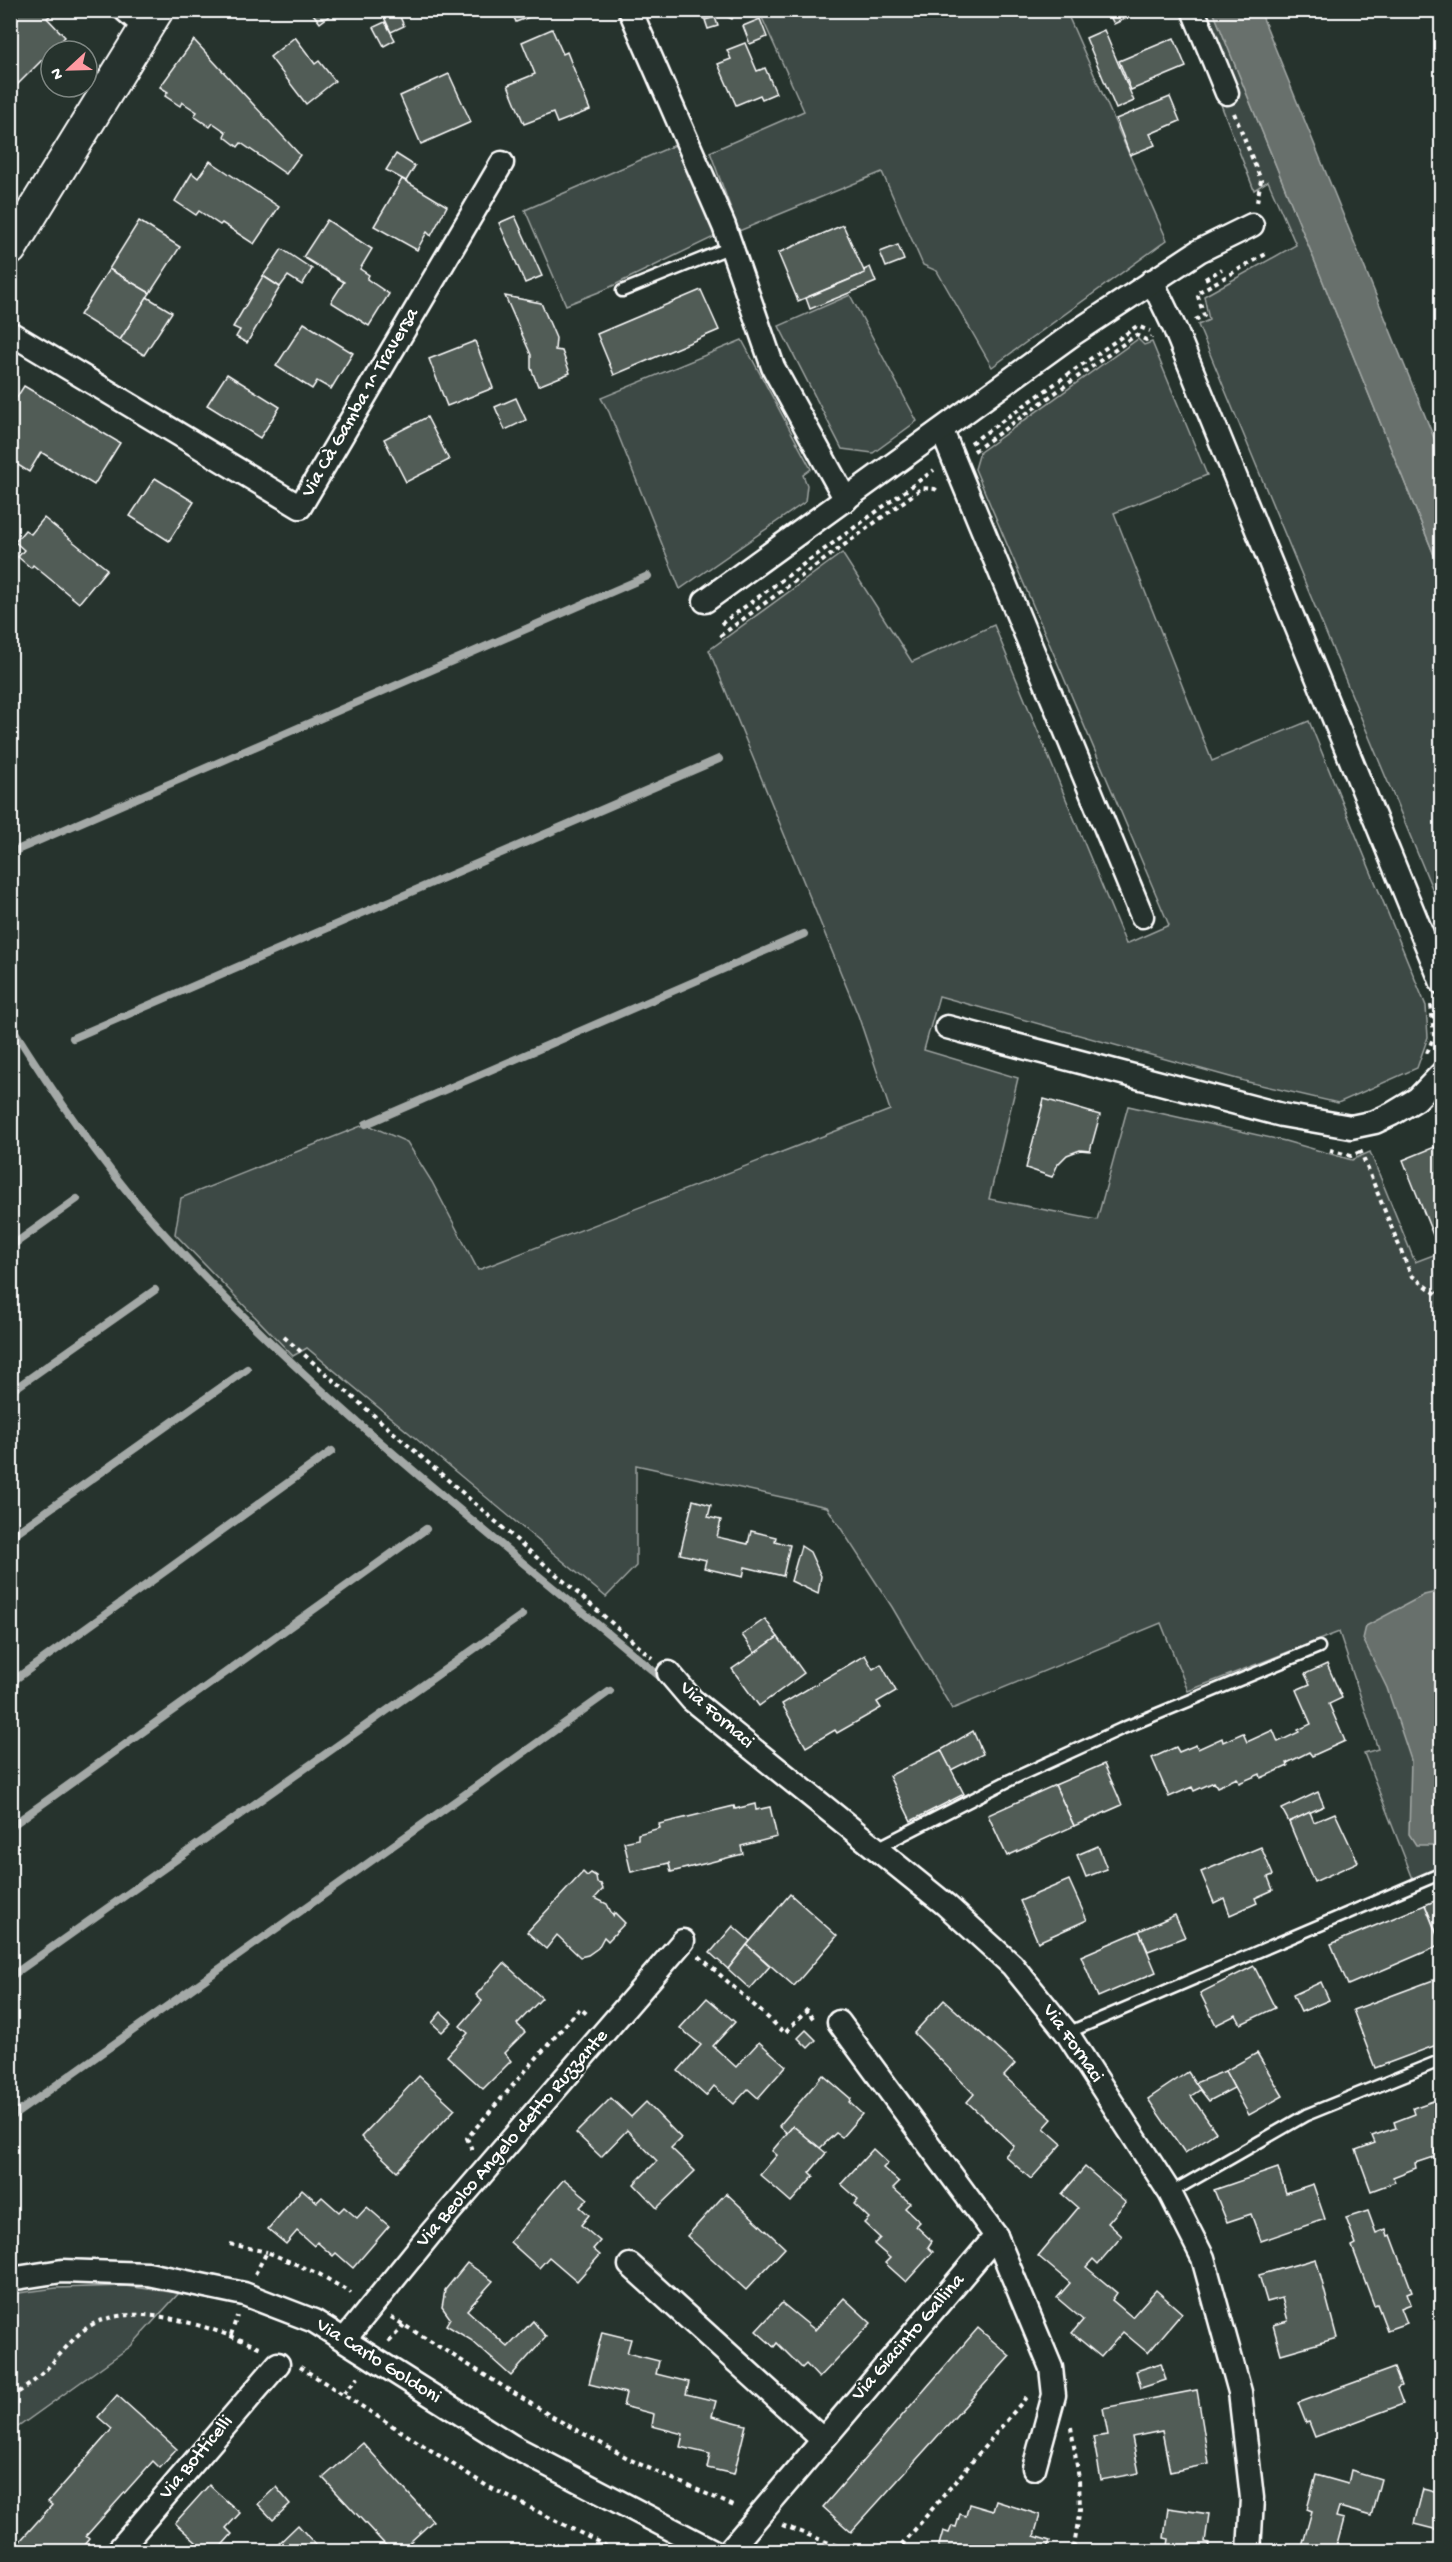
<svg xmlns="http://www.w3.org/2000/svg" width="1452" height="2562" font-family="'Gochi Hand',sans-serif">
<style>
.green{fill:#3e4944;stroke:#9ea4a2;stroke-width:1.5}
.water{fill:#67706c;stroke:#a4a9a7;stroke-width:1.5}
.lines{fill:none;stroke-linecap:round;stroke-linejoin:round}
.stream{stroke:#a4a9a7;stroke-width:8}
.building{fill:#515c57;stroke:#fff;stroke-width:1.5}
.lane-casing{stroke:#fff;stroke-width:15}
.street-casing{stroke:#fff;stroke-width:27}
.secondary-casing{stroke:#fff;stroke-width:36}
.path{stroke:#fff;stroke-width:4;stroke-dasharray:4.5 4.5;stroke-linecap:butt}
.lane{stroke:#26332d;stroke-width:10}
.street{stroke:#26332d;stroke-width:22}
.secondary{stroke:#26332d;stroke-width:32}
.labels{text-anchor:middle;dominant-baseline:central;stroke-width:4.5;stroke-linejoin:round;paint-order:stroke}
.street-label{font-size:20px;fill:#fff;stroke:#26332d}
</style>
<rect width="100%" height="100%" fill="#26332d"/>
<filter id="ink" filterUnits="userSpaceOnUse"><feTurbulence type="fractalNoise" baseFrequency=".0167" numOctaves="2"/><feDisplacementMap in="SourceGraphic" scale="12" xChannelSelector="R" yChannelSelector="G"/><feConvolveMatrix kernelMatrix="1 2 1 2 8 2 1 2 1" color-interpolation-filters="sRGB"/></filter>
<g filter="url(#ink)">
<g class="green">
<path d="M1213 10 1441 572V910L1198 325 1209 320 1204 296 1296 245 1268 181 1254 190 1220 102 1201 11Z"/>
<path d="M759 11H1066L1167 240 992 367 937 271 923 265 882 172 739 231 710 152 804 111Z"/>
<path d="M675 145 716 236 604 290 566 305 525 210Z"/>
<path d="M850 295 917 421 873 453 842 449 779 326Z"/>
<path d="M1138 339 1144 345 1152 342 1207 475 1114 513 1212 761 1309 721 1426 1006 1428 1037 1417 1068 1338 1103 1248 1082 939 996 924 1050 1018 1078 989 1199 1097 1220 1128 1106 1285 1141 1352 1160 1370 1152 1415 1262 1441 1252V1873L1415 1884 1364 1753 1378 1749 1339 1632 1188 1691 1161 1623 952 1709 892 1607 827 1507 636 1465V1566L606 1597 307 1348 293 1356 175 1234 181 1198 366 1124 407 1142 432 1182 478 1270 890 1110 858 1015 709 650 842 553 912 662 994 625 1126 944 1169 925 975 469 980 452Z"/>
<path d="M742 340 811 469 803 475 807 485 805 502 680 589 609 412 601 398Z"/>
<path d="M125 2286 179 2293 131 2346 11 2432V2294L56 2288Z"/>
</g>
<g class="water">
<path d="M1213 11H1260L1441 455V572Z"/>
<path d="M1441 1591V1843L1437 1845H1416L1409 1834 1411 1760 1387 1688 1363 1639 1366 1626 1424 1595Z"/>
</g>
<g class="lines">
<g class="stream">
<path d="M10 853 648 576"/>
<path d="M10 1024C50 1088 93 1152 142 1209 295 1384 481 1526 658 1675"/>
<path d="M73 1038 719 759"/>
<path d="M366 1124 804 934"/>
<path d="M10 1247 77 1199"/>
<path d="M10 1392 155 1290"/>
<path d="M10 1537 247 1369"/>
<path d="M10 1683 332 1451"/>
<path d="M10 1827 426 1529"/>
<path d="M10 1977 522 1615"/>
<path d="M10 2118 610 1691"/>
</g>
</g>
<g class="building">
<path d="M22 10H46L51 15 47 18 65 37 12 90 10 22Z"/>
<path d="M310 10H337L320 23Z"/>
<path d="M392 10H397L404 26 391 32 383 15Z"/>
<path d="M511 10H536L537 14 516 22Z"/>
<path d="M690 10H708L704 19Z"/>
<path d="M722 10H736L732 19 720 13Z"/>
<path d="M1107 10H1143L1114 24Z"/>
<path d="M715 17 718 26 708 29 705 20Z"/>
<path d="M760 19 767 37 750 44 743 26Z"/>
<path d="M385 22 395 40 384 46 374 27Z"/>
<path d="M552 29 563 54 567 52 590 110 557 123 553 113 524 124 508 85 535 74 522 42Z"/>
<path d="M1104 30 1134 101 1116 109 1086 38Z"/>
<path d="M295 37 315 64 319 61 335 81 306 104 270 57Z"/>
<path d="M1174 38 1186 67 1131 90 1119 61Z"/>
<path d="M194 40 300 155 286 174 241 143 238 147 224 136 226 132 213 123 210 127 194 116 197 112 182 102 180 106 165 96 168 92 160 87Z"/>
<path d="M745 43 757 71 765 68 776 93 762 99 760 95 736 105 718 64 731 59 727 50Z"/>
<path d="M449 74 471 122 421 144 400 96Z"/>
<path d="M1170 97 1180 121 1150 134 1155 145 1130 155 1116 119Z"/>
<path d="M396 154 415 166 406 181 386 170Z"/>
<path d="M210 161 279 207 254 244 222 223 220 225 199 211 196 215 175 201 192 173 198 178Z"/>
<path d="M402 179 447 206 431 236 427 232 417 250 374 226Z"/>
<path d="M515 216 542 276 525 283 499 223Z"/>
<path d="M327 220 372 249 360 269 369 275 367 279 389 294 369 326 331 302 344 282 303 257Z"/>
<path d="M139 221 180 247 150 293 109 269Z"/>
<path d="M843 225 865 273 798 301 778 253Z"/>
<path d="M898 245 904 260 886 267 880 252Z"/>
<path d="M282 249 312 269 302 285 288 276 280 287 263 276Z"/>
<path d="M870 267 876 282 810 309 806 298 865 273 864 270Z"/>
<path d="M109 269 150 293 120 340 80 315Z"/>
<path d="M263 276 280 287 247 343 236 337 240 330 233 327Z"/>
<path d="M701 290 719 330 614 375 597 334Z"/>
<path d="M505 296 541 303 556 338 555 350 562 351 570 373 538 386 531 368V355Z"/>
<path d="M147 297 172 312 144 355 120 340Z"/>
<path d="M304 323 353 353 331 389 317 381 312 389 276 366Z"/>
<path d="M475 341 493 388 447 406 429 359Z"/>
<path d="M227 374 280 407 260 438 207 405Z"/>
<path d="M24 386 120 443 94 485 41 452 29 472 10 460V408Z"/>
<path d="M516 398 526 420 505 430 495 407Z"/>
<path d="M427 417 449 460 406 482 384 439Z"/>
<path d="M155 478 194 502 169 541 130 516Z"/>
<path d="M44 518 107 569 79 603 33 565 31 568 18 557 24 550 15 542 25 530 31 534Z"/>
<path d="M1044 1099 1100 1115 1090 1151 1080 1150 1067 1155 1058 1164 1052 1177 1026 1168Z"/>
<path d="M1442 1144V1232L1433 1235 1403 1160Z"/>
<path d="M693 1500 711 1505 708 1517 721 1520 717 1537 748 1544 751 1531 776 1537 775 1541 790 1545 783 1576 745 1567 743 1577 704 1568 706 1560 680 1554Z"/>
<path d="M801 1546 810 1552 821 1576 818 1594 791 1581Z"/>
<path d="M765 1619 778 1637 755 1653 742 1635Z"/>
<path d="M778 1637 804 1673 759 1706 732 1669Z"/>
<path d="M865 1655 873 1669 881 1664 896 1691 877 1702 881 1708 837 1733 835 1730 806 1747 782 1704Z"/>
<path d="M1327 1664 1342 1698 1329 1704 1345 1741 1312 1756 1309 1752 1287 1763 1288 1766 1261 1778 1260 1774 1239 1783 1237 1778 1217 1787 1214 1782 1194 1791 1192 1787 1169 1797 1152 1758 1176 1747 1179 1752 1196 1745 1198 1749 1222 1738 1223 1742 1243 1733 1247 1742 1273 1730 1278 1742 1299 1732 1298 1730 1311 1724 1296 1690 1310 1684 1305 1674Z"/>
<path d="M973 1731 983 1754 951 1770 941 1750Z"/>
<path d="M941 1750 964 1794 911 1821 889 1776Z"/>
<path d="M1104 1764 1122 1805 1074 1826 1055 1785Z"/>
<path d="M1055 1785 1074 1826 1007 1856 988 1815Z"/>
<path d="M1318 1792 1324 1806 1289 1822 1282 1809Z"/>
<path d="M755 1804 756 1810 770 1807 777 1837 741 1846 743 1854 671 1872 669 1863 631 1872 624 1842 638 1839V1834L660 1828 659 1824 734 1806 735 1809Z"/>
<path d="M1310 1812 1314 1822 1335 1813 1358 1862 1314 1882 1289 1822Z"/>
<path d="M1098 1846 1107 1869 1086 1877 1077 1855Z"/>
<path d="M1261 1847 1273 1875 1268 1877 1273 1890 1255 1898 1257 1903 1230 1915 1224 1898 1214 1903 1201 1872Z"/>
<path d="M583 1872 587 1876 591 1873 596 1876 597 1883 601 1884 603 1889 595 1898 607 1904 613 1916 615 1913 625 1923 608 1941 604 1937 598 1948 588 1955 580 1957 557 1935 546 1949 527 1932Z"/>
<path d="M1069 1880 1087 1920 1038 1942 1020 1901Z"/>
<path d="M790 1894 837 1936 794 1986 747 1945Z"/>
<path d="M1442 1898V1932L1437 1934 1425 1905Z"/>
<path d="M1425 1905 1441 1945 1348 1985 1331 1944Z"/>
<path d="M1175 1915 1185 1937 1148 1951 1139 1931Z"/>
<path d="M733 1926 750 1941 728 1969 710 1953Z"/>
<path d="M1139 1931 1156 1972 1098 1997 1081 1956Z"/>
<path d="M747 1945 770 1966 750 1989 728 1969Z"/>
<path d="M504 1963 542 1998 517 2024 525 2032 504 2053 511 2061 483 2089 447 2056 468 2033 460 2026 482 2001 476 1995Z"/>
<path d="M1254 1966 1275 2008 1241 2024 1236 2015 1216 2025 1200 1993Z"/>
<path d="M1436 1979 1442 1993V2043L1375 2068 1353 2010Z"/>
<path d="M1321 1982 1329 2000 1301 2012 1293 1995Z"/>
<path d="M707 1998 735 2022 713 2046 736 2067 759 2042 786 2066 758 2098 748 2089 734 2104 714 2086 706 2096 678 2071 701 2045 680 2028Z"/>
<path d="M944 2000 1015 2064 1004 2076 1052 2119 1044 2128 1062 2144 1031 2179 1005 2156 1014 2146 967 2102 974 2094 914 2033Z"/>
<path d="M441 2012 452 2022 442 2032 432 2023Z"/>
<path d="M806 2030 816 2040 808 2048 798 2038Z"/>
<path d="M1257 2053 1283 2096 1249 2115 1225 2071Z"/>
<path d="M1225 2071 1234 2088 1209 2101 1195 2083Z"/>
<path d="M1188 2072 1200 2090 1191 2096 1216 2132 1185 2153 1148 2099Z"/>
<path d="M823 2075 851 2099 849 2102 862 2114 842 2137 836 2133 820 2148 793 2126 787 2133 779 2126Z"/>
<path d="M419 2076 455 2109 397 2171 361 2137Z"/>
<path d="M1442 2093V2148L1434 2151 1436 2156 1415 2163 1416 2168 1393 2177 1395 2182 1371 2191 1356 2150 1375 2143 1372 2136 1396 2128 1394 2122 1415 2114 1413 2108 1436 2100 1435 2096Z"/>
<path d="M611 2098 631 2117 646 2102 681 2138 671 2148 695 2171 657 2208 634 2184 657 2161 627 2130 601 2157 576 2133Z"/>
<path d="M793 2126 826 2153 810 2172 814 2176 791 2202 760 2175 777 2155 772 2151Z"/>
<path d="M873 2149 888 2163 883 2168 899 2182 893 2188 910 2203 905 2208 920 2222 916 2226 932 2241 928 2247 933 2252 906 2282 885 2263 890 2258 874 2244 880 2238 864 2223 869 2218 854 2204 858 2199 841 2184Z"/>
<path d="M1085 2167 1126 2202 1108 2223 1122 2236 1098 2264 1093 2259 1086 2267 1117 2293 1112 2300 1132 2317 1156 2290 1182 2313 1148 2353 1123 2332 1101 2357 1072 2333 1083 2320 1057 2298 1070 2283 1038 2256 1078 2208 1062 2194Z"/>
<path d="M1278 2168 1286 2193 1313 2184 1325 2219 1261 2241 1251 2214 1227 2222 1214 2190Z"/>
<path d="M564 2179 588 2199 580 2207 589 2215 581 2225 600 2241 593 2249 600 2255 577 2281 549 2257 539 2268 510 2242Z"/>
<path d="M302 2189 317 2202 322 2197 339 2212 344 2207 357 2218 367 2207 389 2226 353 2268 336 2253 333 2256 317 2242 314 2246 297 2231 286 2244 268 2229Z"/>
<path d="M726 2193 785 2248 746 2290 687 2236Z"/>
<path d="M1368 2211 1376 2233 1386 2229 1388 2236 1391 2235 1412 2291 1407 2293 1411 2304 1401 2308 1407 2323 1387 2330 1377 2304 1374 2305 1352 2246 1356 2244 1346 2218Z"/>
<path d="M1316 2259 1337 2338 1281 2354 1273 2325 1288 2321 1282 2298 1267 2302 1259 2275Z"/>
<path d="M467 2263 493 2281 467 2310 508 2347 533 2321 546 2337 511 2376 471 2340 446 2325 450 2318 442 2307 445 2290Z"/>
<path d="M844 2298 871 2323 819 2378 806 2364 802 2368 777 2343 774 2347 756 2331 782 2303 815 2330Z"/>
<path d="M978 2328 1010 2356 851 2532 823 2507Z"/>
<path d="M602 2332 631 2339 627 2353 659 2361 656 2374 689 2382 686 2394 716 2401 712 2416 746 2425 734 2474 707 2468 710 2454 680 2447 683 2434 652 2426 654 2414 623 2406 626 2393 589 2384Z"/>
<path d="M1161 2363 1166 2380 1141 2388 1136 2371Z"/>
<path d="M1394 2368 1401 2386 1397 2388 1403 2404 1315 2437 1309 2422 1306 2423 1298 2403Z"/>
<path d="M1197 2390 1209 2464 1170 2472 1162 2431 1132 2437 1139 2473 1101 2480 1093 2437 1108 2435 1103 2408Z"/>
<path d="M117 2395 177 2449 160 2468 153 2461 86 2536 89 2539 78 2552H10V2543L15 2538 20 2541 52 2505 48 2502 112 2429 98 2417Z"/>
<path d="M363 2443 433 2521 399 2552H392L323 2478Z"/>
<path d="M1351 2470 1381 2479 1371 2516 1339 2507 1336 2517 1344 2519 1335 2552H1319L1302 2547 1312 2511 1307 2509 1316 2475 1348 2484Z"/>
<path d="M209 2485 240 2513 226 2528 232 2534 216 2552H207L175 2523Z"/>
<path d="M276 2487 290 2504 273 2520 258 2504Z"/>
<path d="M1423 2489 1442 2494V2531L1414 2524Z"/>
<path d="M996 2501 1040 2515 1034 2536 1050 2541 1047 2548 1055 2552H998L984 2547 982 2552H937L943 2531 949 2533 952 2526 956 2527 960 2514 966 2516 969 2504 993 2511Z"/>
<path d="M1168 2508 1209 2514 1205 2542 1209 2543 1208 2552H1167L1169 2539 1164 2538Z"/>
<path d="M298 2525 322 2552H270Z"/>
</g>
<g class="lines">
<g class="lane-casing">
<g id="lane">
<path d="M622 291 731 247"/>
<path d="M875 1849 1010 1780 1121 1729 1319 1647"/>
<path d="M1067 2033 1442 1873"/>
<path d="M1170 2193 1306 2115 1442 2060"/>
</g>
</g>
<g class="street-casing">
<g id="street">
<path d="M125 10 146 28"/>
<path d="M630 10 724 226 773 367 846 500"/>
<path d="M1193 10 1227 93"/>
<path d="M1152 281 1175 329 1442 983"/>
<path d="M10 333 300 507 502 163"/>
<path d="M942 431 1142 916"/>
<path d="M705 601 1073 334 1199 251 1252 225"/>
<path d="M947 1027 1282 1115 1351 1127 1375 1122 1392 1114 1417 1099 1442 1073"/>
<path d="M669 1673 692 1700 946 1905 1012 1965 1067 2033 1170 2193 1203 2258 1240 2392 1252 2498 1249 2552"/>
<path d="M839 2022 996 2236 1051 2368 1054 2395 1034 2468"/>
<path d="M630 2265 822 2439"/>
<path d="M10 2279 62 2271 148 2274 244 2294 314 2321 512 2446 715 2552"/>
<path d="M345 2339 431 2233 683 1941"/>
<path d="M117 2552 278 2364"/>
<path d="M728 2552 996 2236"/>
</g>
</g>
<g class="secondary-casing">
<path id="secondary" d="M10 249 157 10"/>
</g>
<g class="path">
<path d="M1234 113 1261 180 1257 202"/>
<path d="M1205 279 1222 269"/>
<path d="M1195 320 1204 316 1197 293 1266 254"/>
<path d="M971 443 1137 326 1150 331"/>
<path d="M974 451 1136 335 1146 340 1152 337"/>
<path d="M721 624 934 470"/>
<path d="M720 636 922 488 935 489 940 493"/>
<path d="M1427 1053 1434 1036 1431 1005"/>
<path d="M1330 1150 1351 1156 1360 1152"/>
<path d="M1360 1150 1411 1275 1442 1298"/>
<path d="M284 1337 652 1658"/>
<path d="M699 1956 785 2033 807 2010 815 2021"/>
<path d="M472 2150 467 2138 580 2008 588 2015"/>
<path d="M230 2244 267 2252"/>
<path d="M255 2274 267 2252 319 2274 351 2293"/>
<path d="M391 2317 551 2416 635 2462 736 2507"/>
<path d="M231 2335 237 2316"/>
<path d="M389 2342 404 2325"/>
<path d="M300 2367 487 2486 618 2552"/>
<path d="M344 2393 358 2377"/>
<path d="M10 2396C38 2385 58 2354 78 2335 122 2292 212 2328 261 2348"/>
<path d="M1071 2427 1079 2479 1080 2509 1073 2552"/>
<path d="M782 2525 853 2552"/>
<path d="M896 2552 1029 2394"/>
</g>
<use href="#lane" class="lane"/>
<use href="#street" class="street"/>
<use href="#secondary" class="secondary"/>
</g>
</g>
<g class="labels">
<g class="street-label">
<text transform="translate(361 403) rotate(-60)">Via Cà Gamba 1^ Traversa</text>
<text transform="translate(716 1716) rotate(41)">Via Fornaci</text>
<text transform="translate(1072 2044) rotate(55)">Via Fornaci</text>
<text transform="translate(513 2139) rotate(-49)">Via Beolco Angelo detto Ruzzante</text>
<text transform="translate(909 2338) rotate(-49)">Via Giacinto Gallina</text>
<text transform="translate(378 2362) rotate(32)">Via Carlo Goldoni</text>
<text transform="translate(197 2458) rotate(-50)">Via Botticelli</text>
</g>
</g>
<rect width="1452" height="2562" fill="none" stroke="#26332d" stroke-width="36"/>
<rect x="18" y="18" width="1416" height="2526" fill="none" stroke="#fff" stroke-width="2" filter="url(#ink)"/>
<g transform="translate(69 69) rotate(248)"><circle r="28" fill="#26332d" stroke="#7d8581" stroke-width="1.5"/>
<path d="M0-4.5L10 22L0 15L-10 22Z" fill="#ff9aa2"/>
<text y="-9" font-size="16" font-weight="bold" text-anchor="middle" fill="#ffffff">N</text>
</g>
</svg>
